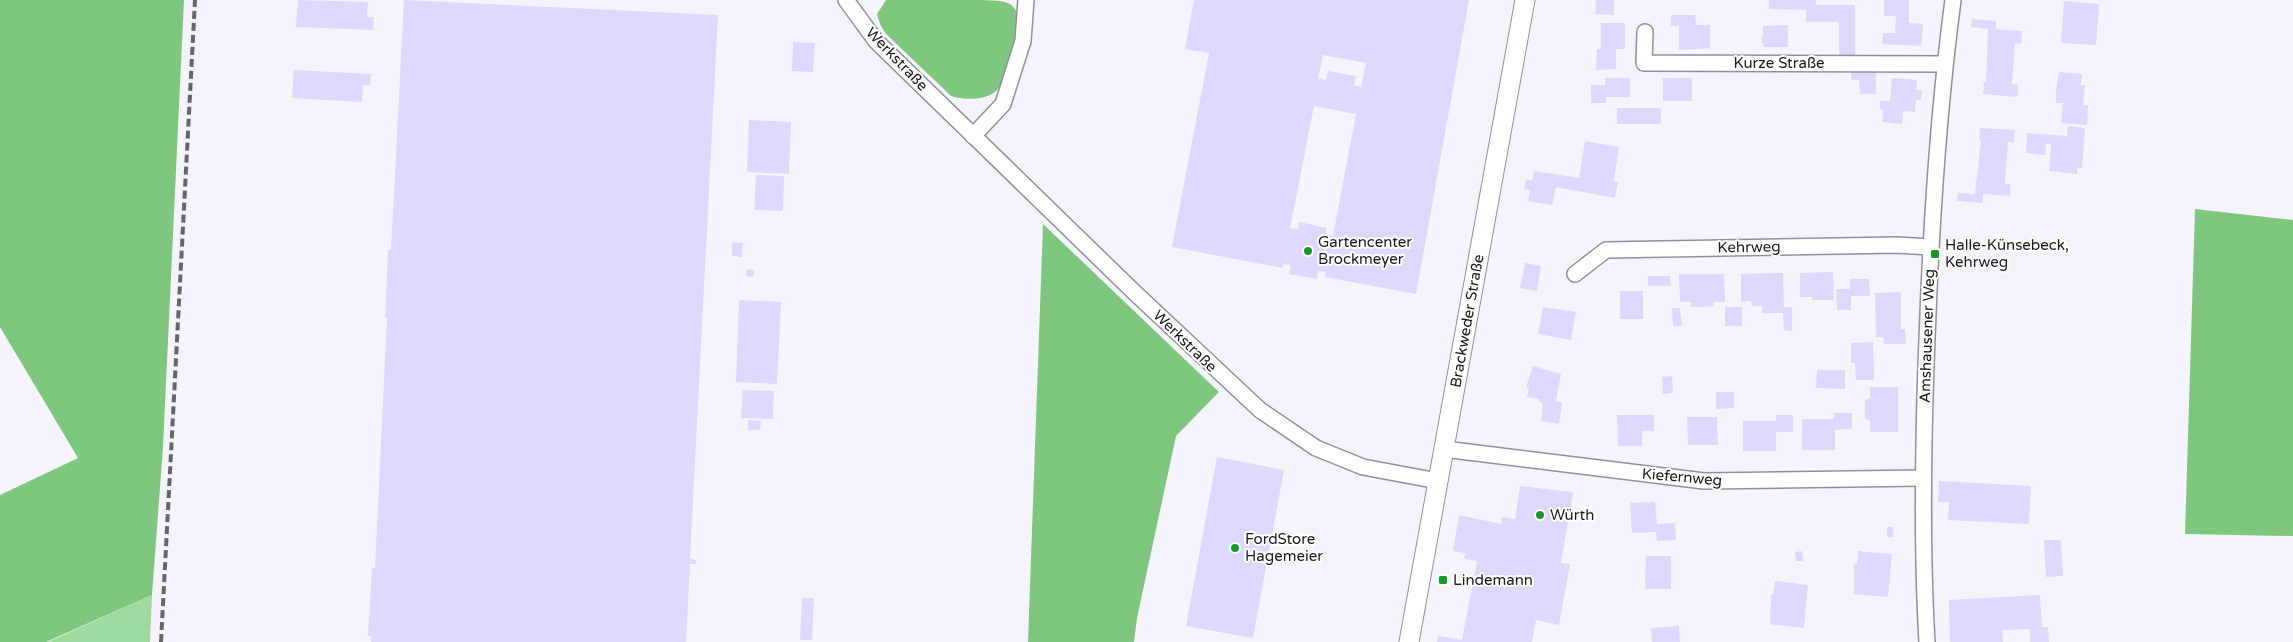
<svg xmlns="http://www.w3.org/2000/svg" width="2293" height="642" font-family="'Varela Round',sans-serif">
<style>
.green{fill:#9ed99d}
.forest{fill:#7fc77f}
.building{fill:#ded8fc;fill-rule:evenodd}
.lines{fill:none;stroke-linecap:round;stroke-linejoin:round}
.minor-casing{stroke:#918ea1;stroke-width:18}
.tertiary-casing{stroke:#918ea1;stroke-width:21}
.minor{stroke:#fff;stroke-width:15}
.tertiary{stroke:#fff;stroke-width:19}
.rail{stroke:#66656c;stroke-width:4;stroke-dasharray:8 4;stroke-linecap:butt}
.poi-dot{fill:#1b982a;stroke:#fff;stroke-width:2}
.labels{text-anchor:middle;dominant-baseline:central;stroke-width:4;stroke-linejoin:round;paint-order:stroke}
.street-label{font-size:15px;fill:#19181f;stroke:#fff}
.poi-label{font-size:15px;fill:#19181f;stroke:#fff;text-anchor:start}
</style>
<rect width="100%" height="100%" fill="#f5f4fd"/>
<path class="green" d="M152 595 150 642H48Z"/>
<g class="forest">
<path d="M0 0H184L163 447 152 595 46 642H0V495L78 458 0 327Z"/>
<path d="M886 0C913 0 940 0 967 0 978 0 994 0 1005 2 1028 9 1016 42 1011 57 1008 65 1006 75 1002 83 994 101 967 101 951 96L886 34 880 24 877 14Z"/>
<path d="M2195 209 2293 220V536L2185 534Z"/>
<path d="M1043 224 1219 392 1176 436 1137 618 1134 642H1028Z"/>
</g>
<g class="building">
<path d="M298 0 368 2 367 17H374L373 30 296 27Z"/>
<path d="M404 0 718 15 690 559 696 560V564H690L686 642H371V636H368L372 568H375L387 318H385L388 250H391Z"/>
<path d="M1194 0H1469L1416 294 1325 277 1326 272 1318 271 1317 279 1289 274 1291 265 1283 264V268L1172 247 1209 53 1185 49ZM1323 55 1366 63 1361 87 1354 85 1356 76 1328 71 1326 80 1318 79ZM1314 106 1356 114 1333 236 1325 235 1327 228 1299 222 1298 229 1290 228Z"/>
<path d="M1596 0H1614V15L1595 14Z"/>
<path d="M1769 0H1816V5H1855V55H1839V22H1806V10L1769 9Z"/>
<path d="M1884 0H1909V23L1923 24 1921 46 1882 44 1883 33H1895L1896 16H1884Z"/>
<path d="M2064 1 2099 4 2096 45 2061 43Z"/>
<path d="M1671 15H1695L1696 25H1710V48L1679 50V26H1671Z"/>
<path d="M1972 19 1996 21V29L2022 31 2021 44 2015 43 2012 84 2018 85 2017 97 1983 94 1984 82H1986L1988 29 1971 27Z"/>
<path d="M1601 23H1625V49H1616V69L1596 70 1597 49H1601Z"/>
<path d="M1788 25V47H1764L1761 38 1763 36V26Z"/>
<path d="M793 42 815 43 813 72 792 71Z"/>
<path d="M1852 67H1876V94H1860L1859 80H1851Z"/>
<path d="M294 70 371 74 370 85H363L362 102 292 98Z"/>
<path d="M2059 72 2082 74 2081 85H2085L2083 105H2088L2087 125 2061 123 2063 103H2056V92Z"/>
<path d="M1605 78H1630V97H1606V103H1591V85H1605Z"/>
<rect x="1663" y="78" width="29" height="23"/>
<path d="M1892 78 1917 80 1916 90H1922L1921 100H1916L1915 112 1903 111 1902 124 1882 122 1883 109H1880V101H1890Z"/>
<rect x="1617" y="108" width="44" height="16"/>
<path d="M749 120 791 122 789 174 747 172Z"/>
<path d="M2068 126 2085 128 2082 168H2077V174L2049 171 2051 144H2046L2045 155 2026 153 2027 133 2067 136Z"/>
<path d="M1980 128 2015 130 2014 143 2008 142 2005 184H2010V196L1983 194V203L1957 201 1958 193 1975 194 1981 140H1979Z"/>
<path d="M1585 141 1619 147 1614 181 1618 182 1615 198 1556 187 1552 205 1528 201 1530 190 1524 189 1526 179 1532 181 1534 171 1579 178Z"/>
<path d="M756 175 784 176 783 211 754 210Z"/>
<path d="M732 242 743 243 742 257 732 256Z"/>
<path d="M1525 263 1541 266 1537 291 1520 288Z"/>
<circle cx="750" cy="273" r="4"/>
<path d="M1833 272 1834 300H1812V297H1800V273Z"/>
<path d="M1783 273 1784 307H1792V331L1784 330 1783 313H1762V306H1752L1751 301 1741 302V274Z"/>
<path d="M1679 274H1724L1725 302H1713V306L1702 307H1691V302H1680Z"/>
<path d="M1648 276H1670L1671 286H1648Z"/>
<path d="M1850 279H1869L1870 296H1851V310H1837L1836 289H1850Z"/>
<rect x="1620" y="291" width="23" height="28"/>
<path d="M1901 292V329H1905L1906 344H1884L1883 337H1876L1875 293Z"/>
<path d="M739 300 781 302 777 384 736 382Z"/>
<path d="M1543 307 1576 312 1571 340 1538 334Z"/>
<rect x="1725" y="307" width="17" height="19"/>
<path d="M1672 308H1680L1682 326H1673Z"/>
<path d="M1873 342 1874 380H1856L1855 363H1851V343Z"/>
<path d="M1533 366 1561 374 1556 401 1562 402 1559 424 1541 421 1543 405 1538 399 1527 397 1529 388 1526 387Z"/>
<path d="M1817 370H1845V389L1816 388Z"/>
<path d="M1672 376 1673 393 1663 394 1662 377Z"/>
<path d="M1870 387H1898V432H1870V421L1865 418V401L1870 398Z"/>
<path d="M743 390 774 391 773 419 741 418Z"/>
<path d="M1716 392H1734V408L1716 409Z"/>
<path d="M1834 413H1852V429L1835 430V450H1802V419H1834Z"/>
<path d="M1617 415H1654V431H1642V446H1618Z"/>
<path d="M1776 415H1793V432H1776V451H1743V421H1776Z"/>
<path d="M1687 417H1717L1718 445H1688Z"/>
<path d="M748 420 761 421 760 430H748Z"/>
<path d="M1217 457 1284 470 1253 638 1186 626Z"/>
<path d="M1939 481 2031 486 2029 524 1948 520 1949 502H1938Z"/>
<path d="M1520 486 1573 492 1561 563 1570 564 1559 625 1536 620 1532 642H1437L1438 636 1462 640 1477 561 1464 559 1465 553 1453 551 1459 515 1501 524 1502 517 1515 519Z"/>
<path d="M1655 502 1657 524 1675 523 1676 540 1657 541 1656 532 1632 533 1630 503Z"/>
<path d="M1887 527H1893L1894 537H1887Z"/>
<path d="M2044 540H2061L2063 576 2046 577Z"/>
<path d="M1802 551 1803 561H1796L1795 552Z"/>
<path d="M1858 551 1892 554 1888 597 1854 594V564H1857Z"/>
<path d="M1646 556H1671V589H1645Z"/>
<path d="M1775 581 1808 585 1804 628 1770 624 1771 594 1773 595Z"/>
<path d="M2040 595 2042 627H2048L2049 642H2030V629L2002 630 2003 642H1950L1949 600Z"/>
<path d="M802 598H814L812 640H800Z"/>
<path d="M1679 626 1680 642H1652L1651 628Z"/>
</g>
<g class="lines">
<g class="minor-casing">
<g id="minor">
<path d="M846 0 876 41 1134 292 1260 410 1316 448 1363 467 1438 481"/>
<path d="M1645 32 1644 63 1944 64"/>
<path d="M973 136 1003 104 1023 41 1026 0"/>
<path d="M1575 274 1606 250 1897 245 1930 247"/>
<path d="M1444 449 1704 481 1922 478"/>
<path d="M1927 642C1921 540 1923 441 1927 339 1931 226 1938 113 1953 0"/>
</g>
</g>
<g class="tertiary-casing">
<path id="tertiary" d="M1409 642 1525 0"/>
</g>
<use href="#minor" class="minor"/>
<use href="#tertiary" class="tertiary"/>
<path class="rail" d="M161 642 195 0"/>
</g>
<g class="poi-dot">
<circle cx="1308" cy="251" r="5"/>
<rect x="1930" y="249" width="10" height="10" rx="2.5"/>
<circle cx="1540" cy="515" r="5"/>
<circle cx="1235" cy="548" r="5"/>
<rect x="1438" y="575" width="10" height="10" rx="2.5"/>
</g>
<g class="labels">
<g class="street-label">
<text transform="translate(897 59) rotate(46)">Werkstraße</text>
<text x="1779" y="63">Kurze Straße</text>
<text transform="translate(1749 247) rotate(-1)">Kehrweg</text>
<text transform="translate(1467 321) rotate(-80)">Brackweder Straße</text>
<text transform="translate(1927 336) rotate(-88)">Amshausener Weg</text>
<text transform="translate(1185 341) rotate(44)">Werkstraße</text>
<text transform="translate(1682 477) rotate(5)">Kiefernweg</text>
</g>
<g class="poi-label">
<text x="1318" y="242">Gartencenter<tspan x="1318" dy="17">Brockmeyer</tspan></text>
<text x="1945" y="245">Halle-Künsebeck,<tspan x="1945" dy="17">Kehrweg</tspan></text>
<text x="1550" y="515">Würth</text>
<text x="1245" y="539">FordStore<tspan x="1245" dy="17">Hagemeier</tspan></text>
<text x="1453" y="580">Lindemann</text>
</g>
</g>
</svg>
